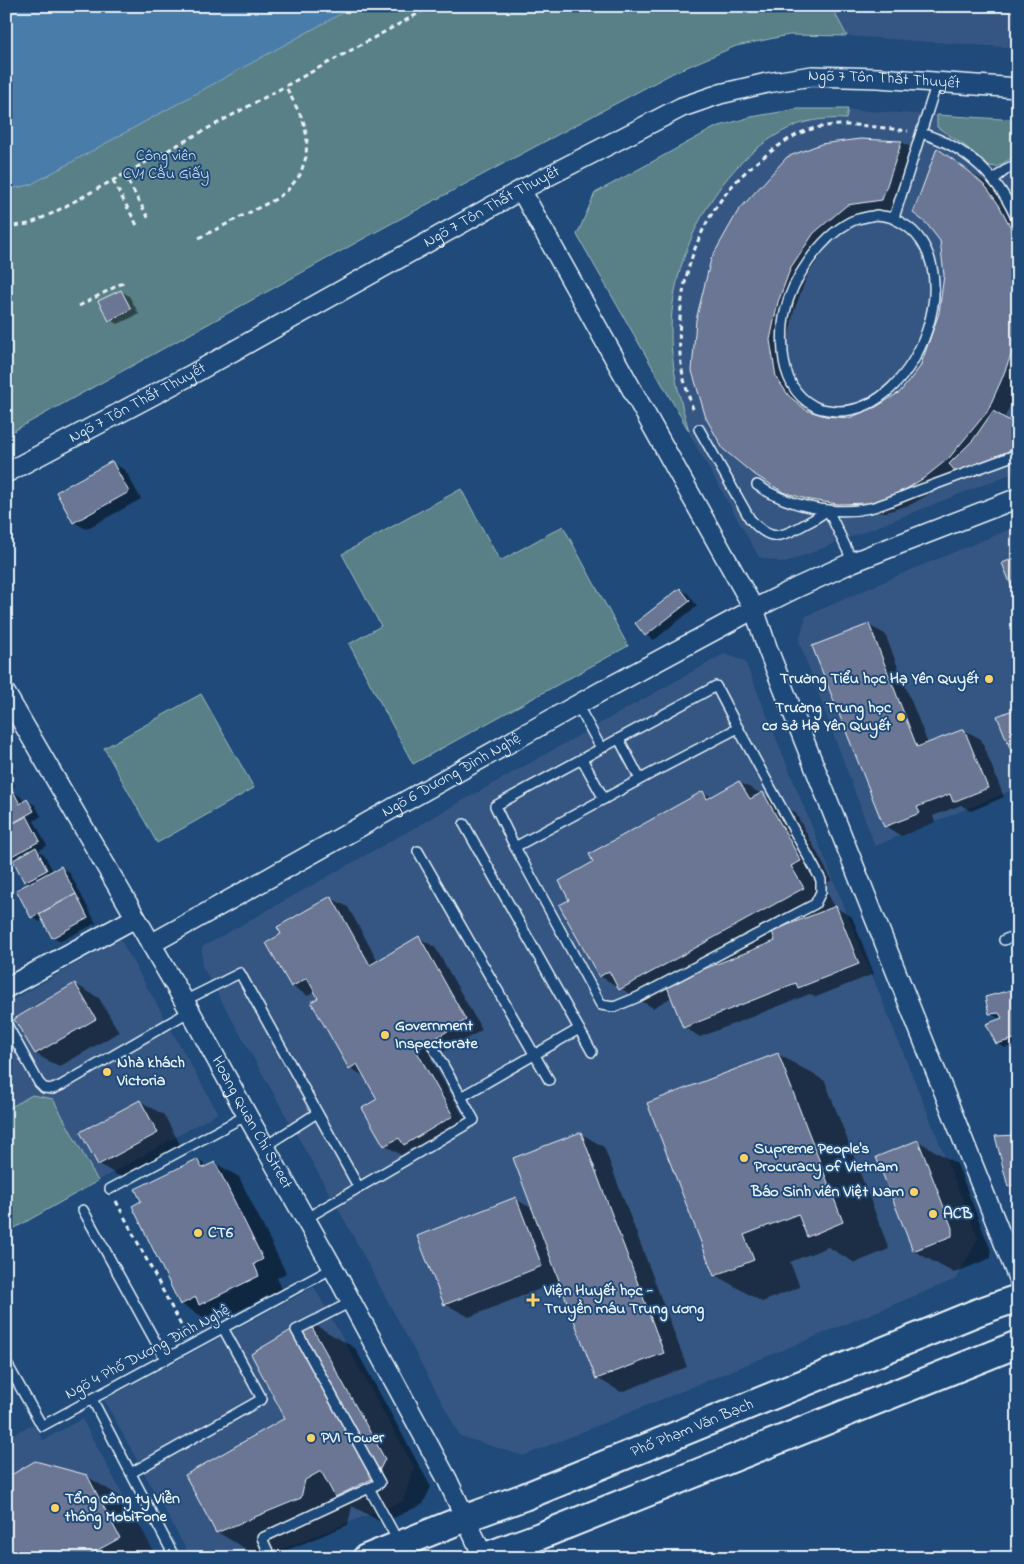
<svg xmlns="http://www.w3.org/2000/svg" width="1024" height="1564" font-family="'Indie Flower',sans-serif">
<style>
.built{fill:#365782}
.green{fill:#598086;stroke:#a0b8bf}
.water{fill:#4a7ca8;stroke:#89abc8}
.shadow{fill:#0007}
.building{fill:#6b7693;stroke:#e8f1f8}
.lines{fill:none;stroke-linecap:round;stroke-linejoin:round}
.lane-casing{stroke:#e8f1f8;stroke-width:12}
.street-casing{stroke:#e8f1f8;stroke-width:22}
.secondary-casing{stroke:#e8f1f8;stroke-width:30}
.path{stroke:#e8f1f8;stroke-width:3;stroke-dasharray:5 4;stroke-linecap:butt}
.lane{stroke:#1f4a7a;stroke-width:9}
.street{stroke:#1f4a7a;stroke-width:19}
.secondary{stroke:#1f4a7a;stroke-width:26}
.poi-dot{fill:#ffd166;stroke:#1f4a7a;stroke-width:2}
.labels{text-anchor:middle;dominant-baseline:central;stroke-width:4;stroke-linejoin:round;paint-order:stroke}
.street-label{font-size:16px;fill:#e8f1f8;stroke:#1f4a7a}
.park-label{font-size:16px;fill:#d3e0e7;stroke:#1f4a7a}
.poi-label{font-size:16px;font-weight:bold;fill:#e8f1f8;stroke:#1f4a7a;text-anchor:start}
</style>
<rect width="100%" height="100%" fill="#1f4a7a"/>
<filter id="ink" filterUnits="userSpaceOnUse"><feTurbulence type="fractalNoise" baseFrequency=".02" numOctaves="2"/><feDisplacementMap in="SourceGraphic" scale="10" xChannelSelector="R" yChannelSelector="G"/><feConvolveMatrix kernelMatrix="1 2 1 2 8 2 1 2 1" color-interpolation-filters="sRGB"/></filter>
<g filter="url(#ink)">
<g class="built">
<path d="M831 6H1018V48L847 36Z"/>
<path d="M798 109H834L1018 120V471L785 563 759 557 577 235 595 193 716 127 751 117Z"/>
<path d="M1018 526V788L875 846 799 641 806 616 913 569Z"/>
<path d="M724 654 745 661 978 1238 956 1279 523 1456 460 1436 345 1221 202 966V947Z"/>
<path d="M120 939 218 1113 6 1233V1004Z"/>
<path d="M314 1287 414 1467 403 1501 259 1558H191L104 1400Z"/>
<path d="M82 1419 157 1558H6V1438L33 1424 43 1440Z"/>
</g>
<g class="green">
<path d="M6 6H831L847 36 789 35 736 46 673 73 383 228 6 435Z"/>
<path d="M798 109H848L846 119C829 118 811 119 794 126 721 157 673 250 671 327 670 363 679 396 689 431L577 235 595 193 716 127 751 117Z"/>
<path d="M937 115 1018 120V157H1013L997 167 990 166 964 145 937 127Z"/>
<path d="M461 489 500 561 563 526 628 646 413 764 349 644 381 626 342 554Z"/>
<path d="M201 694 254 788 157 843 104 748Z"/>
<path d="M32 1095 53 1099 98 1181 6 1233V1110Z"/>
</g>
<path class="water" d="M6 6H355L30 185 6 190Z"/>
<g class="shadow">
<path d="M860 140 902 142 918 152 898 209 863 214 830 242 807 276 794 311 786 350 792 388 805 407 813 413 825 417 849 419 877 408 901 393 922 367 941 313 945 275 938 150 987 183 1003 198 1018 220V389L1004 419 1018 427V459L970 479 958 473 941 487 912 504 886 512 856 513 828 509 801 500 752 472 707 417Z"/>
<path d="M121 291 129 296 139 314 118 324 109 320Z"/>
<path d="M112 463 125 470 141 499 86 529 74 522Z"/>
<path d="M680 589 688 594 697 606 654 640 646 635Z"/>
<path d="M868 625 885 634 928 744 964 730 981 739 1004 797 971 811 961 805 933 816 935 822 901 836 885 826Z"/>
<path d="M6 754 15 771 9 774 15 786 6 791Z"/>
<path d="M739 782 795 812 832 880 823 885 835 907 852 917 874 974 816 997 810 994 700 1037 684 1027 672 997 653 1008 600 976 571 900 595 863 703 792 712 797Z"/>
<path d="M13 792 21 797 24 803 27 801 35 805 41 816 34 821 47 846 38 851 44 854 53 871 61 867 69 872 96 923 61 941 53 937 44 920 40 922 32 917 29 884 25 881 14 860 9 857 6 852V796Z"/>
<path d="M331 898 348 907 378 961 419 938 435 947 482 1030 431 1059 469 1126 421 1153 412 1148 401 1155 385 1145 379 1099 367 1078 350 1068 316 991 308 996 292 986 283 935Z"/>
<path d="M75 984 99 998 119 1032 59 1067 36 1054Z"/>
<path d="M1018 990V1044L1005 1048 997 1043 1005 1017 998 1018 990 1013Z"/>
<path d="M778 1054 825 1081 889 1249 855 1263 828 1247 790 1262 800 1287 762 1302 715 1275Z"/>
<path d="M140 1101 164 1115 181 1146 122 1178 99 1164Z"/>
<path d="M580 1133 604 1147 687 1367 621 1392 597 1378 560 1281 469 1317 445 1304 515 1199 533 1209Z"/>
<path d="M1018 1137V1190H1017L1009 1186Z"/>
<path d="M918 1141 957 1164 991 1251V1258L954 1273 914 1251 877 1158Z"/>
<path d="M197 1160 208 1166 215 1163 239 1177 286 1273 277 1278 282 1289 224 1318 215 1313 205 1318 181 1304Z"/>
<path d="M308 1321 355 1348 431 1487 423 1504 383 1523 352 1506 348 1525 268 1558H261L217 1532 286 1418Z"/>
<path d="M6 1389 14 1404 6 1408 12 1419 6 1423Z"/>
<path d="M86 1476 126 1500 157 1558H22Z"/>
</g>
<g class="building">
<path d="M860 139 902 141 882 200 847 205 814 233 791 267 778 302 770 340 776 377 789 396 806 410 825 416 849 418 876 407 900 392 920 367 939 313 944 275 940 241 926 223 913 213 937 148 970 172 987 188 999 205 1010 226 1018 256V328L1015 345 1001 381 987 412 949 458 924 478 895 496 869 503 838 504 810 500 783 492 752 473 723 449 706 418 692 371 696 320 711 259 738 211 787 157 821 144Z"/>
<path d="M121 290 131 309 109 321 98 301Z"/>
<path d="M993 411 1018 426V447L957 473 949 464 973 440Z"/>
<path d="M112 461 129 492 73 523 56 492Z"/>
<path d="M1018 557V602L1002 563Z"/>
<path d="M680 588 690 601 645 636 635 623Z"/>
<path d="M869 624 917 747 964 729 988 788 953 802 950 794 917 807 920 813 884 827 812 646Z"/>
<path d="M1018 708V768L997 716Z"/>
<path d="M739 781 750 799 763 792 801 861 791 866 804 888 619 990 609 971 599 977 559 905 569 900 559 881 593 862 589 854 703 791 707 799Z"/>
<path d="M13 791 20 804 27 799 34 811 6 827V795Z"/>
<path d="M27 816 40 841 8 858 6 854V827Z"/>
<path d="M36 847 47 870 24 882 13 860Z"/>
<path d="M61 866 76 894 31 918 16 890Z"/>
<path d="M76 894 88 918 52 938 39 914Z"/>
<path d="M331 896 370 965 419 936 466 1020 416 1050 453 1116 404 1145 399 1138 384 1146 362 1108 377 1099 357 1064 349 1069 311 1002 318 998 307 978 291 987 266 943 281 934 277 927Z"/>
<path d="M836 906 859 964 798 988 796 983 683 1028 666 984 775 941 772 931Z"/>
<path d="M75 983 96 1019 35 1054 14 1019Z"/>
<path d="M1018 988V1038L996 1044 986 1024 1002 1018 999 1013 989 1014 985 997Z"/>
<path d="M778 1053 843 1222 807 1237 798 1214 744 1235 754 1260 714 1276 647 1103Z"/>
<path d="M140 1100 158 1133 98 1165 80 1132Z"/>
<path d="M581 1132 664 1353 596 1379 513 1158Z"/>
<path d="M1018 1135V1184L1008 1187 995 1136Z"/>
<path d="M918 1140 952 1228V1236L913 1251 876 1157Z"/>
<path d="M197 1159 202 1168 215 1162 263 1259 254 1264 259 1276 199 1305 196 1297 180 1305 132 1206 141 1201 135 1189Z"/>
<path d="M516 1197 542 1266 444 1305 417 1236Z"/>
<path d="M308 1320 385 1459 376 1477 335 1497 321 1471 305 1480 301 1498 216 1533 185 1475 285 1418 251 1354Z"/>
<path d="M35 1461 87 1475 120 1538 83 1558H21L9 1552 6 1547V1478Z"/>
</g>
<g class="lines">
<g class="lane-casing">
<g id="lane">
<path d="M921 133C967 147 1000 178 1018 223"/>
<path d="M993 180 1008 168 1018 164"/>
<path d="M876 215C882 216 889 216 894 219 976 254 920 414 836 411 829 410 820 410 814 406 794 396 785 375 783 353 782 339 782 325 785 312 792 279 820 238 850 222 857 218 868 217 876 215Z"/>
<path d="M894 218 937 82"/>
<path d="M699 429 750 519C767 538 776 540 798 528 808 523 818 517 828 510L853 562"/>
<path d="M757 485C787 506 834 516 870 508 890 503 909 493 928 487 958 476 988 465 1018 454"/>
<path d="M577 704 601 748"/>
<path d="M738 728 821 880V892L815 904 638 997 614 1007 601 1005 515 847 652 773Z"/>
<path d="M619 739 640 779"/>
<path d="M582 759 604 799"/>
<path d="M464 824 592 1052"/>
<path d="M515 847 495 806 716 686 738 728"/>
<path d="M418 851 549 1080"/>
<path d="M1004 940 1018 934"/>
<path d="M184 1001 240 973 359 1188"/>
<path d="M6 1023 39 1083 44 1088 53 1089 62 1085 190 1011"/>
<path d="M461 1097 579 1029"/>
<path d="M264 1147 317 1113"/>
<path d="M110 1189 247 1115"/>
<path d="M83 1210 165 1359"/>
<path d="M305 1219 474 1120 433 1047"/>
<path d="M6 1362 42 1426 333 1268"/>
<path d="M92 1399 175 1558"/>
<path d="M131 1473 262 1399 223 1328"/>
<path d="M369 1488 399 1543"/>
<path d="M271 1558 262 1538 380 1483 296 1330 351 1302"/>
</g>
</g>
<g class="street-casing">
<g id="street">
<path d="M521 190 754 609 768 650 1018 1278"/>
<path id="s1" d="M6 473 189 376 521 190 682 107 720 94 767 83 812 76 878 78 1018 88"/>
<path id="s2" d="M6 694 190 1011 247 1115 333 1268 447 1479 484 1558"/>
<path id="s3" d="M151 944 600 692 754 609 796 588 853 562 1018 498"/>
<path d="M6 988 135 918"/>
</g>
</g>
<g class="secondary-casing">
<g id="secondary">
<path id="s4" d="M366 1558 466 1518 524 1497 978 1312 1018 1298"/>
<path d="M480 1558 540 1536 1018 1344"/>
</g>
</g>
<g class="path">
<path d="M584 6 587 13"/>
<path d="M124 174 150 221"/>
<path d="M113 181 138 227"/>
<path d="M6 227 29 224 53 213 432 6"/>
<path d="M199 238 274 200 287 191 300 175 306 157 307 137 303 120 286 87"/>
<path d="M79 306 126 281"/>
<path d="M693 409C687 391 681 373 680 354 675 280 701 204 761 159 774 149 788 138 803 132 836 119 874 127 908 131"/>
<path d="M116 1201 185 1333"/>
</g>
<use href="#lane" class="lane"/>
<use href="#street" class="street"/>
<use href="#secondary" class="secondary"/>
</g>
</g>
<g class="poi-dot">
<circle cx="989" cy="679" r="5"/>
<circle cx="901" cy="717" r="5"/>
<circle cx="385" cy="1035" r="5"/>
<circle cx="107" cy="1072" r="5"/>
<circle cx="744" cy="1158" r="5"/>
<circle cx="914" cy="1192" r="5"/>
<circle cx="933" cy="1214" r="5"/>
<circle cx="198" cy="1233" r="5"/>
<path d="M530.5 1292.5h5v5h5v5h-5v5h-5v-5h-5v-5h5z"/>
<circle cx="311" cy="1438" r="5"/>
<circle cx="55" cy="1508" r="5"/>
</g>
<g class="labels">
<g class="street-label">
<text stroke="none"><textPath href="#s1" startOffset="975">Ngõ 7 Tôn Thất Thuyết</textPath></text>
<text stroke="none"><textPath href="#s1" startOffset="554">Ngõ 7 Tôn Thất Thuyết</textPath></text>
<text stroke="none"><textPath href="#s1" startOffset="149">Ngõ 7 Tôn Thất Thuyết</textPath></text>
<text stroke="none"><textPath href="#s3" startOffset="345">Ngõ 6 Dương Đình Nghệ</textPath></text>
<text stroke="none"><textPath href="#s2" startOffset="494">Hoang Quan Chi Street</textPath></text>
<text transform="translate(148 1352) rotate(-28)">Ngõ 4 Phố Dương Đình Nghệ</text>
<text stroke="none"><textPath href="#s4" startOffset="351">Phố Phạm Văn Bạch</textPath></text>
</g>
<g class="park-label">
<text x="166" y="156">Công viên<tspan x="166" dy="18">CV1 Cầu Giấy</tspan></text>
</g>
<g class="poi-label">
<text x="979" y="679" text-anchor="end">Trường Tiểu học Hạ Yên Quyết</text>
<text x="891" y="708" text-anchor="end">Trường Trung học<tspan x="891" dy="18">cơ sở Hạ Yên Quyết</tspan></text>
<text x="395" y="1026">Government<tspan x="395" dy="18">Inspectorate</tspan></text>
<text x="117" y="1063">Nhà khách<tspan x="117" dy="18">Victoria</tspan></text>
<text x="754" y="1149">Supreme People's<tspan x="754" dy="18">Procuracy of Vietnam</tspan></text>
<text x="904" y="1192" text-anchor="end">Báo Sinh viên Việt Nam</text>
<text x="943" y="1214">ACB</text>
<text x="208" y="1233">CT6</text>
<text x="544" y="1291">Viện Huyết học -<tspan x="544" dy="18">Truyền máu Trung ương</tspan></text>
<text x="321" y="1438">PVI Tower</text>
<text x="65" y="1499">Tổng công ty Viễn<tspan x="65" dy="18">thông MobiFone</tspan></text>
</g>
</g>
<rect width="1024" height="1564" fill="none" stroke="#1f4a7a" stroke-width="25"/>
<rect x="12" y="12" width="999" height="1539" fill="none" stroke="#e8f1f8" stroke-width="2" filter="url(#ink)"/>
</svg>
